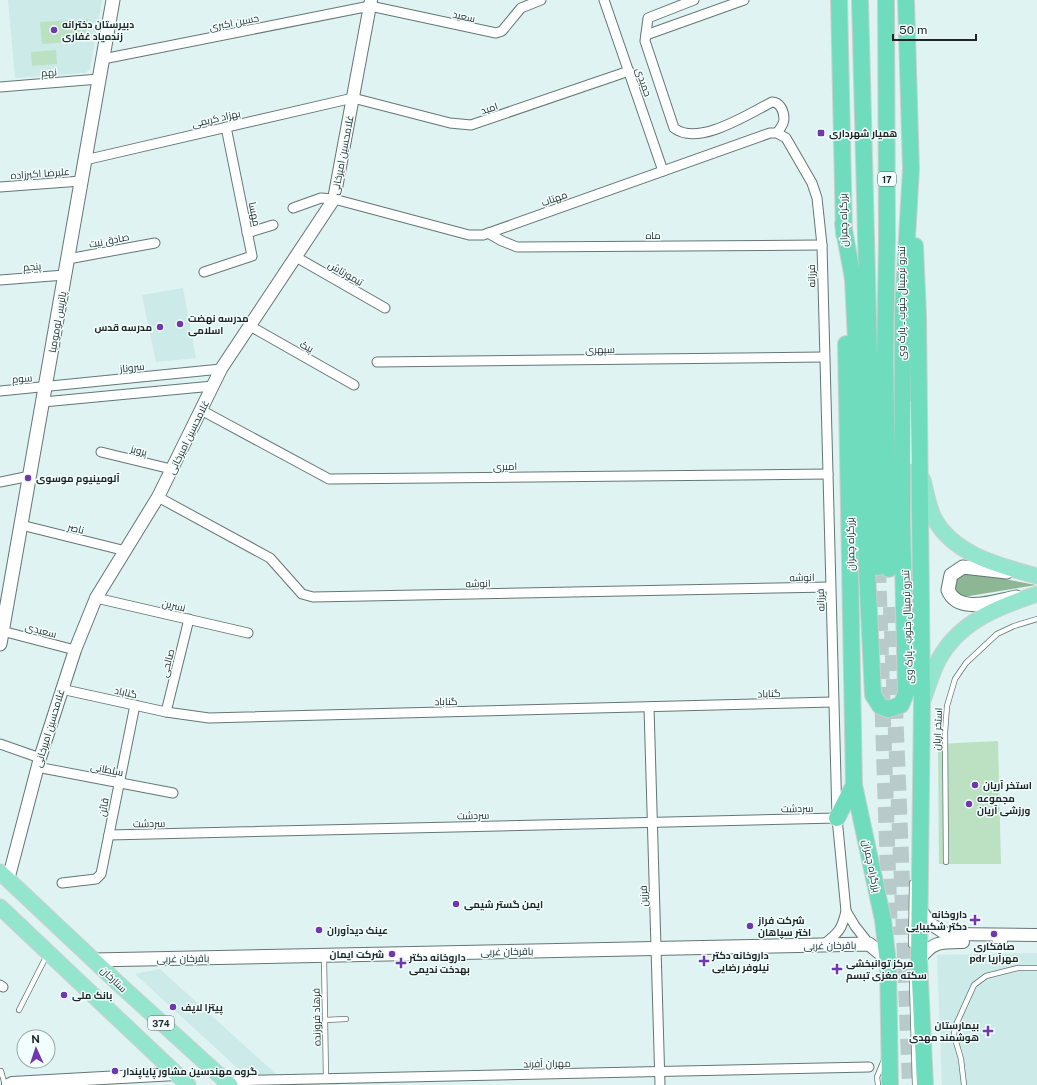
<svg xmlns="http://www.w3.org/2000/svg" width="1037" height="1085" font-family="'Public Sans',Cairo,sans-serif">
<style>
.built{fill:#cbeae8}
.green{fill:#bce1c2}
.forest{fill:#8db694}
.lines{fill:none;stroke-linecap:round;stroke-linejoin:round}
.trunk-tunnel{stroke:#b8cac9;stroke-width:16;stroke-dasharray:16 8;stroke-linecap:butt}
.service-casing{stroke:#647675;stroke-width:6}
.minor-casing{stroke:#647675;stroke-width:11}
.tertiary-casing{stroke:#647675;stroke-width:14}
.secondary-casing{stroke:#647675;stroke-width:15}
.primary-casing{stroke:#cecfcf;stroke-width:17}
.trunk-casing{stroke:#cecfcf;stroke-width:18}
.service{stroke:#fff;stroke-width:4.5}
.minor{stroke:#fff;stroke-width:9}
.tertiary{stroke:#fff;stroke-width:12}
.secondary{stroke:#fff;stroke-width:13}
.primary{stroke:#94e5ce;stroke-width:15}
.trunk{stroke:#70dcbe;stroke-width:16}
.poi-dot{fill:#7038af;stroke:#f2fefe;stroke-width:1.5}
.labels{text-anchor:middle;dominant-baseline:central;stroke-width:3;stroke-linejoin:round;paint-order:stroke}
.shield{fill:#f2fefe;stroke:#5e6867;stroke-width:1}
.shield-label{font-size:9px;font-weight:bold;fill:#1f2726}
.street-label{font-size:10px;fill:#1f2726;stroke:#f2fefe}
.poi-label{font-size:10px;font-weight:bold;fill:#1f2726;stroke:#f2fefe;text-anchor:start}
</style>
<rect width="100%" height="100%" fill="#def3f2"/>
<g class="built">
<path d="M8 0H102L90 69 85 73 15 78Z"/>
<path d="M183 288 196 358 156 362 142 295Z"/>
<path d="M1037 953V1085H942L937 955Z"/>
<path d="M160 969 288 1085H256L135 974Z"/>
</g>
<g class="green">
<path d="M88 19 84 41 42 44 40 22Z"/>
<path d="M56 50 57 64 32 66 31 52Z"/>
<path d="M998 741 1001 864H939L938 744Z"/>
</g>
<path class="forest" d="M967 572 1036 585 957 598 951 580Z"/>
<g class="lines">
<g class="trunk-tunnel">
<path d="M878 567 890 935"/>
<path d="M891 607 910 1085"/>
</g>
<g class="service-casing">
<g id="service">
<path d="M910 403 912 462"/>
<path d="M946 862 945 732 947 706 955 679 966 663 997 634 1014 626 1037 619"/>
<path d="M995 941H1005"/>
<path d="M911 945 912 883"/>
<path d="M324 957 326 1079"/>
<path d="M912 981 915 1085"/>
<path d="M19 1010 47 955"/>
<path d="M325 1020 346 1019"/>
<path d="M1 1071 5 1085"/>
<path d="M878 1085 877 1077 884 1060"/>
<path d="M964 1085 961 1059 954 1035 955 1027 974 985 986 976 1018 968H1037"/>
</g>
</g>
<g class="minor-casing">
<g id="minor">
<path d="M604 0 663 171"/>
<path d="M694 0 648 18 645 41 674 128C698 147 748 114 772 102 780 102 784 111 784 119 784 124 780 129 777 133"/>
<path d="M646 35 744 0"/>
<path d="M103 59 370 6 496 33 502 31 521 8 541 0"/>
<path d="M0 87 99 79"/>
<path d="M85 160 353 98 450 123 471 125 629 71"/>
<path d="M0 187 81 181"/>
<path d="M293 208 321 198 334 199 469 235H483L770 133H777L786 138 812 183 817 198 822 245 837 818 846 911C842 930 838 933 823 945"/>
<path d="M247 233 273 225"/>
<path d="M488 233 502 241 517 247 822 245"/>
<path d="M296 257 385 308"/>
<path d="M68 259 155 243"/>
<path d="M204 272 252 256 226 127"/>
<path d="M0 280 65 275"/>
<path d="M250 326 354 385"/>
<path d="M377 362 824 357"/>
<path d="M0 391 221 369"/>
<path d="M43 402 213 386"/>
<path d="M201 410 329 479 828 474"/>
<path d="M101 452 171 469"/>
<path d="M0 482 30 476"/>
<path d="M158 497 270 558 302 594 313 597 830 587"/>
<path d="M21 525 126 551"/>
<path d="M96 598 248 633"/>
<path d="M2 631 75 650"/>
<path d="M61 689 166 712 209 718 833 702"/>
<path d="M649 707 660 1085"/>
<path d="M166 712 189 619"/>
<path d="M0 744 40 758"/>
<path d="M37 767 173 793"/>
<path d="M109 835 837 818"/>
<path d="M62 883 96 879 101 874 135 705"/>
<path d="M846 911 855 926 869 944"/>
<path d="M0 985 3 987"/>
<path d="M225 1081 869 1067"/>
</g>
</g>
<g class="tertiary-casing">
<g id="tertiary">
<path d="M8 880 40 758 75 650 96 598 158 497 221 369 334 199 371 0"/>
<path d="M920 909 931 924 946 934 1037 935"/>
<path d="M919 960C933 941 941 942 963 942"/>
<path d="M8 1085 12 1083 176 1074"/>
</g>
</g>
<g class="secondary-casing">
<g id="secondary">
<path d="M1007 572 963 567 951 575 948 590C958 615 995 601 1016 597"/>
<path d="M0 644 113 0"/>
<path d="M93 960 869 944 880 953 888 963"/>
</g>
</g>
<g class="primary-casing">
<g id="primary">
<path d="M923 480C926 492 928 504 933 516 951 554 1000 566 1037 576"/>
<path d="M923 700C929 685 933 667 942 654 963 620 1001 606 1037 594"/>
<path d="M0 872 120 985 230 1085"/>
<path d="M0 907 188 1085"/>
</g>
</g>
<g class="trunk-casing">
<g id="trunk">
<path d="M839 0 844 234"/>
<path d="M860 0 869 355 878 567"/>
<path d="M886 0 887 238 885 358 889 569"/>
<path d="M843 224 853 279 873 695 880 706 888 709 901 705 906 693 902 521 903 307 911 169 906 0"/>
<path d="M915 246 918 315 922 701 919 960 925 1085"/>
<path d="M846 344 854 785 883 920 888 963 890 1085"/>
<path d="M837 818 854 785"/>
</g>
</g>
<use href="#service" class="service"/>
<use href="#minor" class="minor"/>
<use href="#tertiary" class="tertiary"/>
<use href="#secondary" class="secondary"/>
<use href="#primary" class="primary"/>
<use href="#trunk" class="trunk"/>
</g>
<g class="poi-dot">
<circle cx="54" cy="30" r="4"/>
<rect x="817" y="129" width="8" height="8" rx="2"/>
<circle cx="180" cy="324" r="4"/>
<circle cx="160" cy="327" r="4"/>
<circle cx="28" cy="478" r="4"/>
<circle cx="975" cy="785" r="4"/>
<circle cx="969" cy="804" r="4"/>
<circle cx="456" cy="904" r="4"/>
<path d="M973 914h4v4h4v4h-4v4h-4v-4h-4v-4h4z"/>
<circle cx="750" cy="926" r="4"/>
<circle cx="319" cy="930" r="4"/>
<circle cx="994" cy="934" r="4"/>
<circle cx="392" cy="954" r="4"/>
<path d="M702 955h4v4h4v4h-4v4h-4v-4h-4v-4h4z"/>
<path d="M399 957h4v4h4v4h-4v4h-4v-4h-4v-4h4z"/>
<path d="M835 963h4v4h4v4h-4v4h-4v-4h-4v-4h4z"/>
<circle cx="64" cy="995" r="4"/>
<circle cx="173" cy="1007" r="4"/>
<path d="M986 1025h4v4h4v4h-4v4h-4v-4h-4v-4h4z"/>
<circle cx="115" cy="1071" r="4"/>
</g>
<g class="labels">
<g class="shield">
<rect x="878" y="172" width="18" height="14" rx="3"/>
<rect x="148" y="1016" width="26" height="14" rx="3"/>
</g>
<g class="shield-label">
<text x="887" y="179">17</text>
<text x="161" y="1023">374</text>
</g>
<g class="street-label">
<text transform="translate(464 16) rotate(13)">سعید</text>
<text transform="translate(234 22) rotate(-11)">حسین اکبری</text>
<text transform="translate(49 72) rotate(-4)">نهم</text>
<text transform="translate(644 82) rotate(71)">حمیدی</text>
<text transform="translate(489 108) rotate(-19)">امید</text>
<text transform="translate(216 118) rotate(-13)">بهزاد کریمی</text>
<text transform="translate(342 155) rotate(-79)">غلامحسین امیرخانی</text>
<text transform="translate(40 173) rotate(-4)">علیرضا اکبرزاده</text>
<text transform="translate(554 198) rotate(-19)">مهتاب</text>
<text transform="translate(255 214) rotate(79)">مهسا</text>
<text transform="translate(843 220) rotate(-91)">بزرگراه چمران</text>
<text x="653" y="235">ماه</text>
<text transform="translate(109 240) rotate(-11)">صادق نیت</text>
<text transform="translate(32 266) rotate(-4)">پنجم</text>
<text transform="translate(346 273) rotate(30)">تیمورتاش</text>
<text transform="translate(811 276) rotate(-91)">فرزانه</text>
<text transform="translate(901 303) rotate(-90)">تندرو ترمینال جنوب ـ پارک وی</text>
<text transform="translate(57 322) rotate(-80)">پاتریس لومومبا</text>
<text transform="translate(307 346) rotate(29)">پیک</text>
<text transform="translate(600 349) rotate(-1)">سپهری</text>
<text transform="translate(132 367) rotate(-6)">سروناز</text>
<text transform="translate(22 378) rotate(-4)">سوم</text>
<text transform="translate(188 437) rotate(-64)">غلامحسین امیرخانی</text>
<text transform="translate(139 450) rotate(14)">پرویز</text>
<text transform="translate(505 466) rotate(-1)">امیری</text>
<text transform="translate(76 528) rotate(14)">ناصر</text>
<text transform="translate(850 544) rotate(-91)">بزرگراه چمران</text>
<text transform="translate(802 577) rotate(-1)">انوشه</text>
<text transform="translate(478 583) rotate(-1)">انوشه</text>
<text transform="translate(820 600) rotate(-92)">فرزانه</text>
<text transform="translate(174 605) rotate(13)">نسرین</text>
<text transform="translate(907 627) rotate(-92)">تندرو ترمینال جنوب ـ پارک وی</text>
<text transform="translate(41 630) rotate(15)">سعیدی</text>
<text transform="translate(167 663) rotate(-76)">صالحی</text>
<text transform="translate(126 692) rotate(12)">گناباد</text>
<text transform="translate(769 693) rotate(-2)">گناباد</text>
<text transform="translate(446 701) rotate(-1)">گناباد</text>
<text transform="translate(49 728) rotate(-73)">غلامحسین امیرخانی</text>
<text transform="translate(937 729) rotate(-87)">استخر اریان</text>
<text transform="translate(107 769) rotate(11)">سلطانی</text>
<text transform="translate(103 807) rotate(-79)">قائن</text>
<text transform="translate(797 808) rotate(-1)">سردشت</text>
<text transform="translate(473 815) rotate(-1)">سردشت</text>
<text transform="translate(149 823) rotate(-1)">سردشت</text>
<text transform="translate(872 866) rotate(78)">بزرگراه چمران</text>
<text transform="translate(643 896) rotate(-92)">فرزین</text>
<text transform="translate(830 945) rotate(-1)">باقرخان غربی</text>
<text transform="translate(507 951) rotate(-1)">باقرخان غربی</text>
<text transform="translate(183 958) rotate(-1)">باقرخان غربی</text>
<text transform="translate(114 979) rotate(44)">ستارخان</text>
<text transform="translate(316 1017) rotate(-91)">فرهاد فروزنده</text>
<text transform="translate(547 1063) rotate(-1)">مهران آفرند</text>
</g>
<g class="poi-label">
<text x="62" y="24">دبیرستان دخترانه<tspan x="62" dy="12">زنده‌یاد غفاری</tspan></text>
<text x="829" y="133">همیار شهرداری</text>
<text x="188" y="318">مدرسه نهضت<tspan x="188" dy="12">اسلامی</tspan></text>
<text x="152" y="327" text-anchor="end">مدرسه قدس</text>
<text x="36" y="478">آلومینیوم موسوی</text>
<text x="983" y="785">استخر آریان</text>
<text x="977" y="798">مجموعه<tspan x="977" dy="12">ورزشی آریان</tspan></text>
<text x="464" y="904">ایمن گستر شیمی</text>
<text x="967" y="914" text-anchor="end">داروخانه<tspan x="967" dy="12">دکتر شکیبایی</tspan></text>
<text x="758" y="920">شرکت فراز<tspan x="758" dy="12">اختر سپاهان</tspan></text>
<text x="327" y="930">عینک دیدآوران</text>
<text x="994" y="946" text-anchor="middle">صافکاری<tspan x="994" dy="12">pdr مهرآریا</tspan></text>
<text x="384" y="954" text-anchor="end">شرکت ایمان</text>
<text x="712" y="955">داروخانه دکتر<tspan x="712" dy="12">نیلوفر رضایی</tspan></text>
<text x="409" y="957">داروخانه دکتر<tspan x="409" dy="12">بهدخت ندیمی</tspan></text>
<text x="846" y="963">مرکز توانبخشی<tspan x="846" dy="12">سکته مغزی تبسم</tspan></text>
<text x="72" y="995">بانک ملی</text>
<text x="181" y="1007">پیتزا لایف</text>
<text x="979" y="1025" text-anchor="end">بیمارستان<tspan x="979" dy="12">هوشمند مهدی</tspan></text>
<text x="123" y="1071">گروه مهندسین مشاور پایاپندار</text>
</g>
</g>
<g transform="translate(36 1049) rotate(357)"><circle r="19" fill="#f2fefe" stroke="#9ea8a8"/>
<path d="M0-3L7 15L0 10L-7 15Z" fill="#7038af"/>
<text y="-6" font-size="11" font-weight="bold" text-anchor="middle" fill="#1f2726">N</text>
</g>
<path d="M893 34v6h83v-6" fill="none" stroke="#1f2726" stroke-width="2"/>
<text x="899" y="34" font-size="12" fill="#1f2726" stroke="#f2fefe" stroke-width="3" paint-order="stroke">50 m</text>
</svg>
